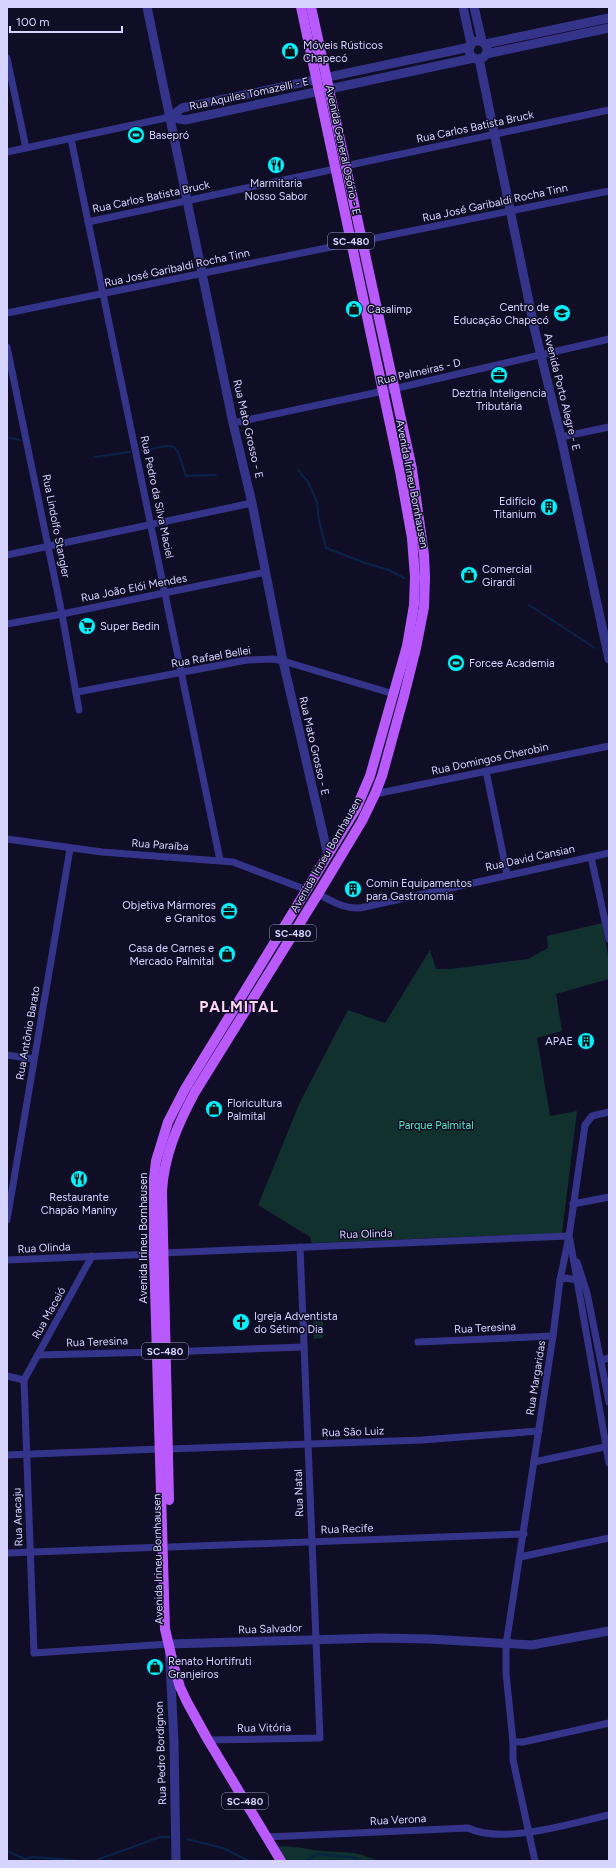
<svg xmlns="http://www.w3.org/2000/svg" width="616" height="1868" font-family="Figtree,sans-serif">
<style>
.green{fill:#10312e}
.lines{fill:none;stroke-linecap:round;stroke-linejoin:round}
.stream{stroke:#08244b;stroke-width:2}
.minor{stroke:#34358a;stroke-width:7}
.tertiary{stroke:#34358a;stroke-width:9}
.primary{stroke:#b95aff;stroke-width:10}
.labels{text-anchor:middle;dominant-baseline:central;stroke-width:3;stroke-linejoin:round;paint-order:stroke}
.shield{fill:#100d27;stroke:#9b98be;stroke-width:1}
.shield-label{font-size:10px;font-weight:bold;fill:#d6d3ff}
.poi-label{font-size:11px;fill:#d6d3ff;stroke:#100d27;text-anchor:start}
.street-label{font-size:11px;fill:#d6d3ff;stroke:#100d27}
.park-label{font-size:11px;fill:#55e9bc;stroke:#100d27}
.district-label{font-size:15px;font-weight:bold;letter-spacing:1px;fill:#ffd5f2;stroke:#100d27}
</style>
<rect width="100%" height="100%" fill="#100d27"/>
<g class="green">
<path d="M602 923 609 960V979L556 994 562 1031 537 1038 550 1116 577 1111 562 1233 312 1243 310 1237 258 1205 300 1102 348 1010 385 1023 430 950 436 969H451L528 959 548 948 547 936Z"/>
<path d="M323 1319V1338L314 1339 313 1320Z"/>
<path d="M278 1846C293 1846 307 1849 322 1851 344 1853 356 1850 377 1861H286Z"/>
</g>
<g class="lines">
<g class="stream">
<path d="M7 437 20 440"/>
<path d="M141 451 166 446 174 447 178 452 186 476 216 475"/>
<path d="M95 457 130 452"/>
<path d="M298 470 308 482 317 502 319 521 326 548 365 563 389 570 404 578"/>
<path d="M529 605 595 648"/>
<path d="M187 1839 223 1848 249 1861"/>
<path d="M7 1851 25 1859 33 1857 82 1861"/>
<path d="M94 1861 160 1837H169"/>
<path d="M306 1861 317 1854 357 1858 359 1861"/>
</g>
<g class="minor">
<path d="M7 58 26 148"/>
<path d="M71 139 220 860"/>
<path d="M7 152 170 117"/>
<path d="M345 166 609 110"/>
<path d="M88 222 335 169"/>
<path d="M361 241 609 191"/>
<path d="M7 313 351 243"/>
<path d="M7 347 62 614 79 710"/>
<path d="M233 423 393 389 609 339"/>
<path d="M561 437 609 427"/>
<path d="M7 555 252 503"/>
<path d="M7 624 62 614 266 572"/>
<path d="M77 692 247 660 273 659 283 661 394 694"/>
<path d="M486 771 507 874"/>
<path d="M375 794 609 746"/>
<path d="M7 839 102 852 233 862 307 890"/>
<path d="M591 857 609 939"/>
<path d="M318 894C332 901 344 909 360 908L609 853"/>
<path d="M7 1055 34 1059"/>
<path d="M573 1204 609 1197"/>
<path d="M7 1220 70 849"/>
<path d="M570 1240 609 1463"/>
<path d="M163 1253 569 1236"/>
<path d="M7 1260 154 1254"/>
<path d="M577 1262 587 1293 609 1402"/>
<path d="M560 1280 566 1278 577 1280"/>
<path d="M418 1342 553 1336"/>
<path d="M165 1352 304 1347"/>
<path d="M38 1355 157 1352"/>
<path d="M601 1360 609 1358"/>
<path d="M7 1376 24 1380"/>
<path d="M24 1380 34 1653 169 1644"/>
<path d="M24 1380 92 1256"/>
<path d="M168 1449 422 1440 539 1431"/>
<path d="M7 1455 160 1449"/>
<path d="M534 1462 609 1446"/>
<path d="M170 1547 524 1534"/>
<path d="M7 1553 164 1547"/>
<path d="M520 1557 609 1538"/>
<path d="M208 1740 320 1738 300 1247"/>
<path d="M513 1742H523L609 1723"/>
<path d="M267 1837 468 1828C503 1845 571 1823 609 1815"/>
<path d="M535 1861 513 1760V1742L506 1673V1645L553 1336 560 1280 569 1236 585 1125 592 1116 609 1112"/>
</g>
<g class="tertiary">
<path d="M147 7 233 423 252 503 283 661 328 855"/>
<path d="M463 7 471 44"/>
<path d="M474 7 482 41"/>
<circle cx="478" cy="50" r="9"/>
<path d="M485 44 609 18"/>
<path d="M486 54 609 28"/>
<path d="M479 59 535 331 561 437 609 659"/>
<path d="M170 117 185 120 474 58"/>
<path d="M170 117 182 108 470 47"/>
<path d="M176 1861 174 1742 169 1644 379 1638 429 1639 532 1645 609 1631"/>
</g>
<g class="primary">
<path d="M169 1500 162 1191C164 1155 178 1124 195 1092L318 894 362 821 375 794 382 776 404 696 416 648 424 607 425 577 424 555 412 469 311 7"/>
<path d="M281 1861 208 1740 187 1702 180 1687 174 1667 165 1629 154 1254V1178L156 1161 168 1122 185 1089 356 809 370 776 407 646 414 605 415 577 412 538 400 471 301 7"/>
</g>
</g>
<defs>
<g id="shop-disc" transform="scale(0.9)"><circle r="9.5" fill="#00f2fe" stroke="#100d27"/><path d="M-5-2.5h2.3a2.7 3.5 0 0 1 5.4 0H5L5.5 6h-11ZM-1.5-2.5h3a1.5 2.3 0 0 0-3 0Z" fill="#111"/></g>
<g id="stadium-disc" transform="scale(0.9)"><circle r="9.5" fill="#00f2fe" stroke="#100d27"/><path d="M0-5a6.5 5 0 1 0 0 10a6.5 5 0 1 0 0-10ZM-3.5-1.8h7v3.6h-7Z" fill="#111"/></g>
<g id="restaurant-disc" transform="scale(0.9)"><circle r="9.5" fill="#00f2fe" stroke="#100d27"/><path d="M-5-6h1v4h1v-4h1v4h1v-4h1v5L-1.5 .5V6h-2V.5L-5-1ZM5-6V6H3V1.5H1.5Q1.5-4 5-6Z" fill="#111"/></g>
<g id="school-disc" transform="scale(0.9)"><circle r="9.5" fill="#00f2fe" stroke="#100d27"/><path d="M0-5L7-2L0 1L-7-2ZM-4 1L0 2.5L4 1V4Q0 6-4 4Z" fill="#111"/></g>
<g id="office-disc" transform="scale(0.9)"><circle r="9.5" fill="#00f2fe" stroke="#100d27"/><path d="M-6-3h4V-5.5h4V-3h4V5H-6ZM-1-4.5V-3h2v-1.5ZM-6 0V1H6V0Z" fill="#111"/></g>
<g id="building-disc" transform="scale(0.9)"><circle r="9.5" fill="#00f2fe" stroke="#100d27"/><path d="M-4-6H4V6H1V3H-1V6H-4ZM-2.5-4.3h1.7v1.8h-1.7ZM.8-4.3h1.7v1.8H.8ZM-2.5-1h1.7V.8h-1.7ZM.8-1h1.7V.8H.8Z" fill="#111"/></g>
<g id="supermarket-disc" transform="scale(0.9)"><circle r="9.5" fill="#00f2fe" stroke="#100d27"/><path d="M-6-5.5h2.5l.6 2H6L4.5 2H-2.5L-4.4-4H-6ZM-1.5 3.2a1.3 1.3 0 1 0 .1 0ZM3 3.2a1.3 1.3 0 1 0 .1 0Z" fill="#111"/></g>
<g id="church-disc" transform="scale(0.9)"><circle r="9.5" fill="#00f2fe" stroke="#100d27"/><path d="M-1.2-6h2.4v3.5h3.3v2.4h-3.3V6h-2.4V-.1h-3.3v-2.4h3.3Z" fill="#111"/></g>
</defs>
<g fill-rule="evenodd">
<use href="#shop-disc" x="290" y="51"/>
<use href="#stadium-disc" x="136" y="135"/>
<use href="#restaurant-disc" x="276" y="165"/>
<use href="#shop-disc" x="354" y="309"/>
<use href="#school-disc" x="562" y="313"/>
<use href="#office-disc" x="499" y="375"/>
<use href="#building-disc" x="549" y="507"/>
<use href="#shop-disc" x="469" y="575"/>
<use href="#supermarket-disc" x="87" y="626"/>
<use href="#stadium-disc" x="456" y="663"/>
<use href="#building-disc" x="353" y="889"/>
<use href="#office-disc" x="229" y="911"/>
<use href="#shop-disc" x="227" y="954"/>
<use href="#building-disc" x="586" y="1041"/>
<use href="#shop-disc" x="214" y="1109"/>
<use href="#restaurant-disc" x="79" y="1179"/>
<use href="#church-disc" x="241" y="1322"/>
<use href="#shop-disc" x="155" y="1667"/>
</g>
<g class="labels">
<g class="shield">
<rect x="328" y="233" width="46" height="16" rx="3"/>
<rect x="270" y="925" width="46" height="16" rx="3"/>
<rect x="142" y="1343" width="46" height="16" rx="3"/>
<rect x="222" y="1793" width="46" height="16" rx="3"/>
</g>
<g class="shield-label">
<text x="351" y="241">SC-480</text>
<text x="293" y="933">SC-480</text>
<text x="165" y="1351">SC-480</text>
<text x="245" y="1801">SC-480</text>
</g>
<g class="poi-label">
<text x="303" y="45">Móveis Rústicos<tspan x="303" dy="13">Chapecó</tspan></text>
<text x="149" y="135">Basepró</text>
<text x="276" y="183" text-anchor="middle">Marmitaria<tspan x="276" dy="13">Nosso Sabor</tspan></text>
<text x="549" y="307" text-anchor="end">Centro de<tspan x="549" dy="13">Educação Chapecó</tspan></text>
<text x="367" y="309">Casalimp</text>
<text x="499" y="393" text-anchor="middle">Deztria Inteligencia<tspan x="499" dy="13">Tributária</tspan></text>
<text x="536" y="501" text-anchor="end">Edifício<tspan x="536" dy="13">Titanium</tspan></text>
<text x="482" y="569">Comercial<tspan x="482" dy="13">Girardi</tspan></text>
<text x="100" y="626">Super Bedin</text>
<text x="469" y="663">Forcee Academia</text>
<text x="366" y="883">Comin Equipamentos<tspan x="366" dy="13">para Gastronomia</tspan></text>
<text x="216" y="905" text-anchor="end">Objetiva Mármores<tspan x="216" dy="13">e Granitos</tspan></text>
<text x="214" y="948" text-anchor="end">Casa de Carnes e<tspan x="214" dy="13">Mercado Palmital</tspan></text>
<text x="573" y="1041" text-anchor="end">APAE</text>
<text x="227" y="1103">Floricultura<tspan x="227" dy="13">Palmital</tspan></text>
<text x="79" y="1197" text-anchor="middle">Restaurante<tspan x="79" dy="13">Chapão Maniny</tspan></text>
<text x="254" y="1316">Igreja Adventista<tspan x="254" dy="13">do Sétimo Dia</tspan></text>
<text x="168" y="1661">Renato Hortifruti<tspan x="168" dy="13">Granjeiros</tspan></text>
</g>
<g class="street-label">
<text transform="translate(249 94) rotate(-12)">Rua Aquiles Tomazelli - E</text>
<text transform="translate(475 127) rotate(-12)">Rua Carlos Batista Bruck</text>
<text transform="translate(343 150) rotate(78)">Avenida General Osório - E</text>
<text transform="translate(151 197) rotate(-12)">Rua Carlos Batista Bruck</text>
<text transform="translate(495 203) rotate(-12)">Rua José Garibaldi Rocha Tinn</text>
<text transform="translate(177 268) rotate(-12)">Rua José Garibaldi Rocha Tinn</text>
<text transform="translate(419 372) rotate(-13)">Rua Palmeiras - D</text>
<text transform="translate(562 392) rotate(76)">Avenida Porto Alegre - E</text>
<text transform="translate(248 429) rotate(77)">Rua Mato Grosso - E</text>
<text transform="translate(412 484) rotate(79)">Avenida Irineu Bornhausen</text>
<text transform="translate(157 497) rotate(78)">Rua Pedro da Silva Maciel</text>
<text transform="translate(56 526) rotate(79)">Rua Lindolfo Stangler</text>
<text transform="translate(134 588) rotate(-11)">Rua João Elói Mendes</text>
<text transform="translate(211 657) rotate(-10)">Rua Rafael Bellei</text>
<text transform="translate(314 746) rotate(77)">Rua Mato Grosso - E</text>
<text transform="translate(490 759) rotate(-12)">Rua Domingos Cherobin</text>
<text transform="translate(160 845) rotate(4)">Rua Paraíba</text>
<text transform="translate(326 855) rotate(-60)">Avenida Irineu Bornhausen</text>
<text transform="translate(530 858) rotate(-12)">Rua David Cansian</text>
<text transform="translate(28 1033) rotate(-80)">Rua Antônio Barato</text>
<text transform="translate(366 1234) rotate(-2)">Rua Olinda</text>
<text transform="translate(143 1238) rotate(-90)">Avenida Irineu Bornhausen</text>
<text transform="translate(44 1248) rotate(-3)">Rua Olinda</text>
<text transform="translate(49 1313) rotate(-61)">Rua Maceió</text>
<text transform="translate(485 1328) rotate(-3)">Rua Teresina</text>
<text transform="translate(97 1342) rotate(-2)">Rua Teresina</text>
<text transform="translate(536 1378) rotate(-81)">Rua Margaridas</text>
<text transform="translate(353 1432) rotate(-2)">Rua São Luiz</text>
<text transform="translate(299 1493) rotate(-92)">Rua Natal</text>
<text transform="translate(18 1517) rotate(-92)">Rua Aracaju</text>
<text transform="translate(347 1529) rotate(-2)">Rua Recife</text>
<text transform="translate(158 1559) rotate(-91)">Avenida Irineu Bornhausen</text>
<text transform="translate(270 1629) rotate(-2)">Rua Salvador</text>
<text transform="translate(264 1728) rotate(-1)">Rua Vitória</text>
<text transform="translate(161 1753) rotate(-92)">Rua Pedro Bordignon</text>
<text transform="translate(398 1820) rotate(-3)">Rua Verona</text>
</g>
<g class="park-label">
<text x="436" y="1125">Parque Palmital</text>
</g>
<g class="district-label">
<text x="239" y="1007">PALMITAL</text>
</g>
</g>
<rect width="616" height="1868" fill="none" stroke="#d6d3ff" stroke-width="16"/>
<path d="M10 26v6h112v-6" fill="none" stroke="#d6d3ff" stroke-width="2"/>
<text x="16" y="26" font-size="12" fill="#d6d3ff" stroke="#100d27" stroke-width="3" paint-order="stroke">100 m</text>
</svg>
